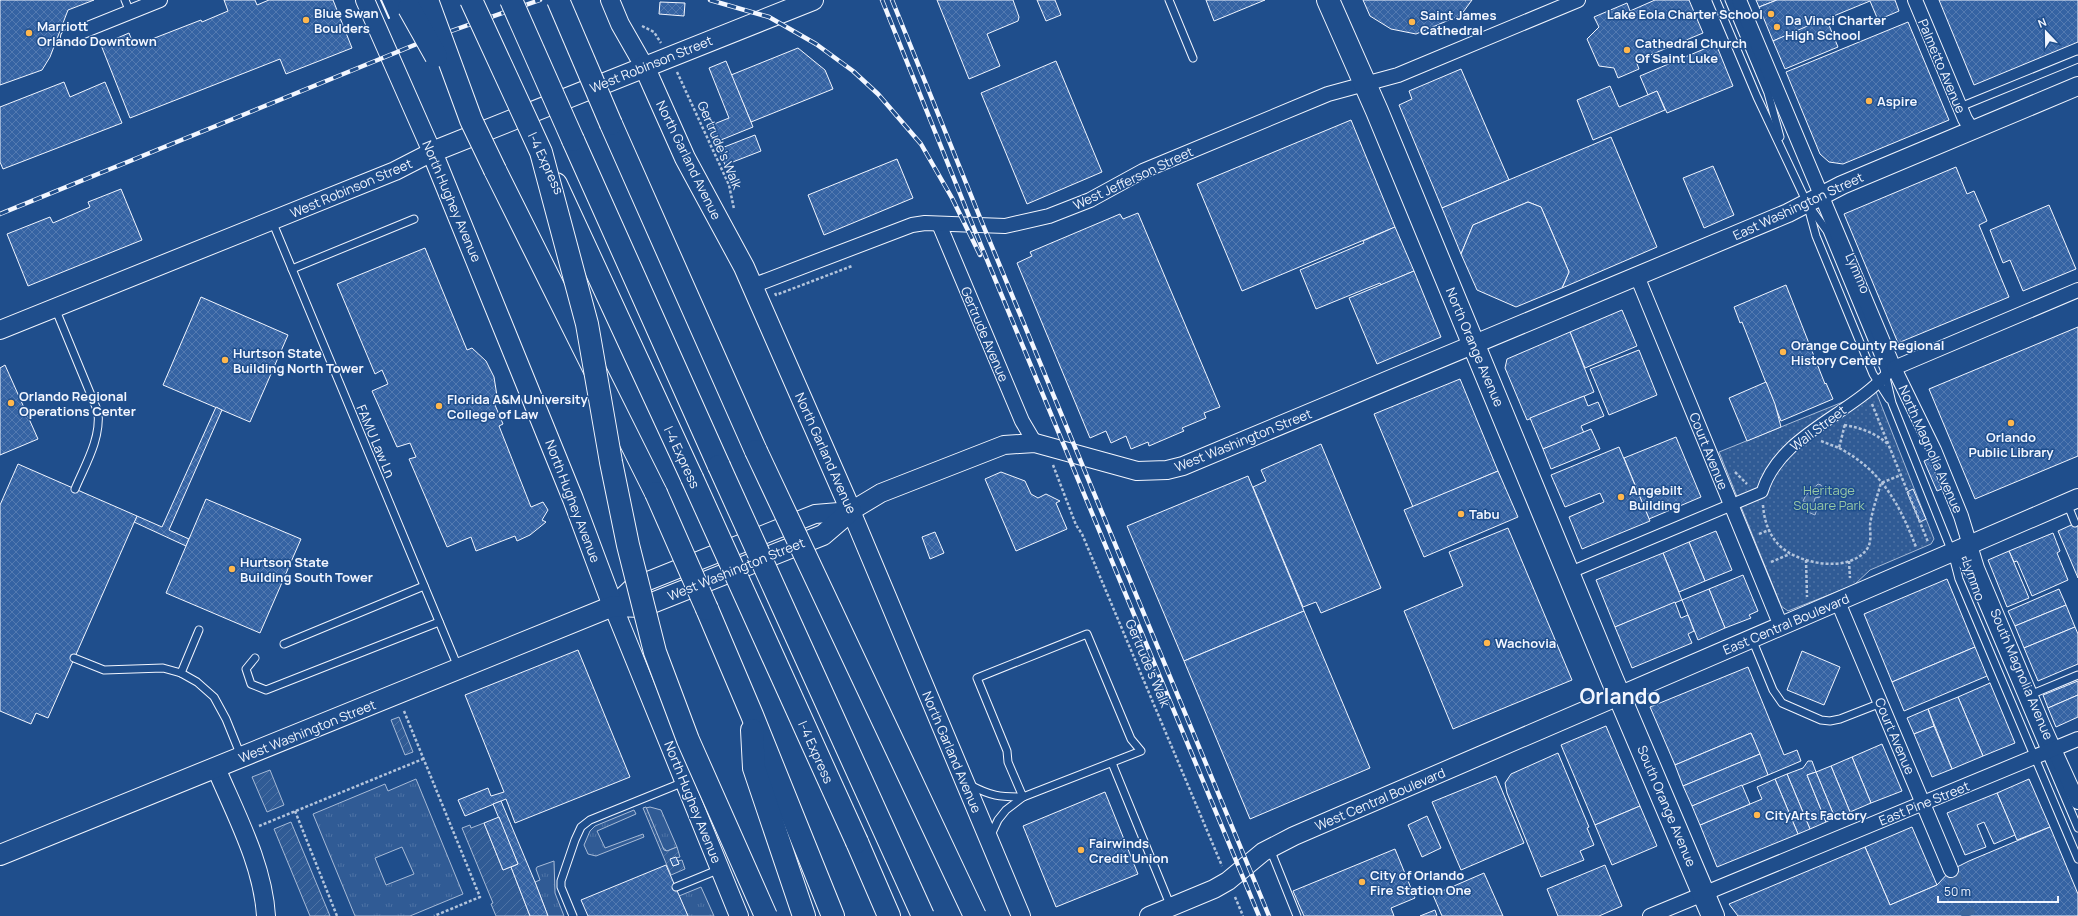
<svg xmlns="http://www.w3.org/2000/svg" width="2078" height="916" font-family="Manrope,sans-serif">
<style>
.grass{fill:url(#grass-tufts);stroke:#a8bbd7;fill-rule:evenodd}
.park{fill:url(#park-dots);stroke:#a8bbd7}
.garden{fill:url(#garden-furrows);stroke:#a8bbd7}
.water{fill:#446ba0;stroke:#a8bbd7}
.building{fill:url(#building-cross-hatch);stroke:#f2f6ff}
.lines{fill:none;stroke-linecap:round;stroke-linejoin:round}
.minor-tunnel{stroke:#3f679d;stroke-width:14;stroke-dasharray:14 7;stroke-linecap:butt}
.service-casing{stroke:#f2f6ff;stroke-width:9}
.pedestrian-casing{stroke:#f2f6ff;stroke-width:13}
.minor-casing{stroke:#f2f6ff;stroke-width:16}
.tertiary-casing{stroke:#f2f6ff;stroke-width:20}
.secondary-casing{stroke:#f2f6ff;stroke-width:22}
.primary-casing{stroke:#f2f6ff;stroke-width:24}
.motorway-casing{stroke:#f2f6ff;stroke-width:24}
.path{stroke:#b3c4dc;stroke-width:2.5;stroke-dasharray:3 2;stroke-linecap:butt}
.service{stroke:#1f4e8c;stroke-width:7}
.pedestrian{stroke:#1f4e8c;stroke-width:11}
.minor{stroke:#1f4e8c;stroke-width:14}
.tertiary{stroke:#1f4e8c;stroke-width:18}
.secondary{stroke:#1f4e8c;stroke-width:20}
.primary{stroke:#1f4e8c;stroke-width:22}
.motorway{stroke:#1f4e8c;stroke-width:22}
.rail-casing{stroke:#f2f6ff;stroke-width:4.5}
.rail{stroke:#1f4e8c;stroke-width:3;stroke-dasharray:9;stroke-linecap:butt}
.motorway-bridge-casing{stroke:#f2f6ff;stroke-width:24;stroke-linecap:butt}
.motorway-bridge{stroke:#1f4e8c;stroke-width:22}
.fence{stroke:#f2f6ff;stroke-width:1;stroke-dasharray:5 2;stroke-linecap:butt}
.wall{stroke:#f2f6ff;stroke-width:2}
.poi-dot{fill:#ffb74d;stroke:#1f4e8c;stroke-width:1.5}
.labels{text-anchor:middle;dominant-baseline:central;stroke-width:3;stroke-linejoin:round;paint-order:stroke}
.poi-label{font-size:13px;font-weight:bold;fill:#f2f6ff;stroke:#1f4e8c;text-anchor:start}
.street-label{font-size:13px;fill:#f2f6ff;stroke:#1f4e8c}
.park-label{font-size:13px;fill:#97c8a6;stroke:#1f4e8c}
.town-label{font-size:21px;font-weight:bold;fill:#f2f6ff;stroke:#1f4e8c}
</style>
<defs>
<pattern id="grass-tufts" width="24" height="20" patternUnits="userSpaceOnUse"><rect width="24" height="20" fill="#305b95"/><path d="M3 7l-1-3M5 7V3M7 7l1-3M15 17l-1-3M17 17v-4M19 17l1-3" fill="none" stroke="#4e73a5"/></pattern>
<pattern id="park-dots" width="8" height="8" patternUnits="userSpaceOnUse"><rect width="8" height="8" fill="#305b95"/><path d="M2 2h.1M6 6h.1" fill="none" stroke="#4e73a5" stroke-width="1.8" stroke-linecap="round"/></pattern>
<pattern id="garden-furrows" width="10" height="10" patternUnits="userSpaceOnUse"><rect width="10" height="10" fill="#305b95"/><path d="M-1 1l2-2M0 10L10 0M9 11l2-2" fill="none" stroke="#4e73a5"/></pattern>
<pattern id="building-cross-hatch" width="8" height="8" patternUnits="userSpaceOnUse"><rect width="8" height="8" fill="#3563a3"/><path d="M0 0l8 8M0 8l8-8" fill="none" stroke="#537ab1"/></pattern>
</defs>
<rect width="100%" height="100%" fill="#1f4e8c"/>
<g class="grass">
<path d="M416 779 463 894 410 916H355L313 814 385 784 388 791ZM402 847 414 874 386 885 375 858Z"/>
<path d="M650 807 661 810 677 847 667 851 662 847 646 808Z"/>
<path d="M634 810 636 814 597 831 605 848 643 834 644 837 596 856 588 854 584 845 590 831 595 826Z"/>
<path d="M554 861 555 893 564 916H548L535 882 540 880 536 869 537 867Z"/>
<path d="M701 887 714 916H688L679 896Z"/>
</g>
<path class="park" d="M1875 389 1934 539 1931 544 1870 570 1854 585 1788 611 1781 606 1719 452Z"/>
<g class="garden">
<path d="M399 717 413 752 405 755 391 720Z"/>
<path d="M270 770 284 805 267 812 252 777Z"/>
<path d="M646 807 664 850 667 851 677 847 680 857 671 859 673 866 679 864 678 861 682 860 685 869 671 875 643 808Z"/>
<path d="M291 822 330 916H310L274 829Z"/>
<path d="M484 823 503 870 511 867 530 916H496L491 904 493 903 462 828 470 825 471 828Z"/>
</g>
<path class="water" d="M1818 484 1821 485 1823 489 1820 497 1815 498 1814 502 1817 509 1815 515 1803 510 1806 502 1803 501 1806 495Z"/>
<g class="building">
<path d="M0 0H94L68 10 50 57 42 70 0 85Z"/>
<path d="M224 0H255L257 5 269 0H333L352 48 286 74 280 59 130 118 101 45 129 33 134 46 201 20 202 22 228 11Z"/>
<path d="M937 0H1013L1019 17 1018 21 987 34 1000 66 969 79Z"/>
<path d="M1037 0H1055L1061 15 1046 21Z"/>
<path d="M1206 0H1265L1214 21Z"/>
<path d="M1363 0H1472L1461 15 1416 34 1391 29 1370 16Z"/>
<path d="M1655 0H1689L1703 33 1636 61 1639 69 1618 78 1614 68 1599 66 1587 39 1599 27 1594 17 1627 3 1630 11Z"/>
<path d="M1756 0H1777L1759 7Z"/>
<path d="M1777 0H1895L1899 11 1878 20 1870 1 1773 41 1759 7Z"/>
<path d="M1939 0H2078V42L1974 85Z"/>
<path d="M660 2 685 3 684 16 659 14Z"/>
<path d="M1826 18 1838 47 1785 69 1773 41Z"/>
<path d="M1908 22 1949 120 1843 164 1829 162 1820 154 1786 72Z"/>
<path d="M1716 44 1733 86 1667 113 1657 91 1648 95 1640 76Z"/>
<path d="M798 48 825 70 833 89 751 122 731 75Z"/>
<path d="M726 61 753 127 716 142 709 126 729 118 709 68Z"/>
<path d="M1056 61 1102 172 1027 204 981 93Z"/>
<path d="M1461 69 1509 180 1442 208 1399 105 1412 99 1409 91Z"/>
<path d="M64 82 70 97 105 82 122 123 3 169 0 162V107Z"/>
<path d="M1610 86 1619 107 1657 91 1665 110 1593 140 1577 100Z"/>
<path d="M1351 120 1395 227 1242 291 1197 184Z"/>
<path d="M755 135 761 151 725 165 719 149Z"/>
<path d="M1611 137 1657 247 1562 288 1569 272 1541 207 1528 202 1473 225 1461 254 1442 208Z"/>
<path d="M897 159 913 198 824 235 808 195Z"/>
<path d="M1713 166 1734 215 1704 228 1683 178Z"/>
<path d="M1956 167 1967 194 1974 191 1987 221 1979 225 2009 297 1898 343 1844 214Z"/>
<path d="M121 189 142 240 28 286 7 234 50 217 53 223 90 207 88 202Z"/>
<path d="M1528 202 1541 207 1569 272 1562 288 1516 307 1477 290 1461 254 1473 225Z"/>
<path d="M2049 205 2076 269 2023 291 2010 260 2003 263 1990 230Z"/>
<path d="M1138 213 1220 407 1204 413 1206 418 1182 428 1184 431 1149 446 1148 442 1131 449 1126 436 1111 443 1106 431 1090 438 1017 263 1032 256 1030 252 1120 214 1123 219Z"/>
<path d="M1395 227 1414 271 1381 285 1380 283 1316 309 1300 270 1364 243 1363 241Z"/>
<path d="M425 248 467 350 472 348 486 361 494 377 497 396 495 405 503 424 499 426 531 507 543 502 548 510 542 520 546 522 530 535 517 541 515 536 476 551 471 537 447 547 409 459 416 457 410 443 397 447 372 391 388 384 382 370 375 374 337 284Z"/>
<path d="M1414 271 1441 337 1377 364 1349 298Z"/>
<path d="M1786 285 1825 384 1826 383 1833 399 1781 421 1742 322 1740 323 1734 307Z"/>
<path d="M201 297 288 335 250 422 163 385Z"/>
<path d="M1622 310 1637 346 1585 368 1570 332Z"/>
<path d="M2078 327V456L1975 499 1929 389Z"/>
<path d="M1570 332 1594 392 1527 420 1505 368 1507 359Z"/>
<path d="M1639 350 1657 395 1609 415 1590 369Z"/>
<path d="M5 365 38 439 0 455V368Z"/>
<path d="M1460 379 1498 471 1413 507 1374 414Z"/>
<path d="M1766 382 1775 404 1781 427 1747 441 1729 398Z"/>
<path d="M1584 396 1588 406 1598 402 1604 416 1581 426 1584 433 1543 449 1530 418Z"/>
<path d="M216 407 222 410 169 530 189 539 186 546 134 522 137 516 162 527Z"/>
<path d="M1591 429 1600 449 1551 469 1543 449Z"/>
<path d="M1676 437 1701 497 1649 519 1624 458Z"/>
<path d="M1321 444 1381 588 1321 613 1316 602 1303 607 1253 487 1266 481 1261 470Z"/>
<path d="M1619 447 1650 521 1582 549 1569 517 1604 502 1600 493 1565 507 1551 475Z"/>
<path d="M1931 458 1944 488 1937 491 1924 461Z"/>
<path d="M18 464 137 516 48 718 36 713 31 724 0 711V505Z"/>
<path d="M1498 471 1518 517 1424 557 1404 510Z"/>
<path d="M1001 472 1025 481 1031 494 1038 498 1046 494 1060 501 1056 503 1067 529 1016 551 985 479Z"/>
<path d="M1248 476 1304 611 1184 661 1127 526Z"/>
<path d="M1913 489 1926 519 1920 522 1907 492Z"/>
<path d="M206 499 301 539 260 633 166 593Z"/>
<path d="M2078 522V578L2058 531Z"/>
<path d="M1508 528 1572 680 1453 729 1404 611 1463 586 1449 552Z"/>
<path d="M1716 531 1732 570 1705 581 1689 542Z"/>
<path d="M935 532 944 553 930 559 922 537Z"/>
<path d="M2053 533 2060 551 2057 553 2068 580 2032 596 2017 561 2014 562 2009 551Z"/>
<path d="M1689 542 1705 581 1679 592 1663 553Z"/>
<path d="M2009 551 2029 598 2007 607 1988 560Z"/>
<path d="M1663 553 1682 600 1615 627 1596 580Z"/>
<path d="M1743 575 1758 611 1749 615 1751 618 1725 628 1709 589Z"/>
<path d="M1947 579 1975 647 1892 682 1864 614Z"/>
<path d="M1709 589 1725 628 1698 640 1682 600Z"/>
<path d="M2059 589 2066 605 2015 626 2008 611Z"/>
<path d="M1675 602 1681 618 1688 615 1694 631 1688 634 1692 643 1632 668 1615 627Z"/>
<path d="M2066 605 2075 627 2024 648 2015 626Z"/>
<path d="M1304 611 1370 768 1250 819 1184 661Z"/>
<path d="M2075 627 2078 634V664L2038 681 2024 648Z"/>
<path d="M1975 647 1987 676 1904 711 1892 682Z"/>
<path d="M578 650 630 777 515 823 506 799 465 816 458 800 488 788 491 796 504 792 465 695Z"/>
<path d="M1802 651 1840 667 1824 705 1787 690Z"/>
<path d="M1748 667 1784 755 1797 750 1801 761 1768 775 1751 733 1675 765 1650 707Z"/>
<path d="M2078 681V695L2048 708 2043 695Z"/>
<path d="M1990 683 2015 743 1983 756 1958 697Z"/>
<path d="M2078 695V717L2056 727 2048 708Z"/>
<path d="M1958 697 1983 756 1952 769 1928 709Z"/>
<path d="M1928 709 1934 726 1914 734 1907 718Z"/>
<path d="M1606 726 1640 806 1595 825 1561 745Z"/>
<path d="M1934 726 1952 769 1932 777 1914 734Z"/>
<path d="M1751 733 1760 754 1683 786 1675 765Z"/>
<path d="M1882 744 1902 791 1871 803 1852 757Z"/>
<path d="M1558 753 1589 827 1587 828 1594 845 1580 851 1584 860 1541 877 1507 793 1505 783 1511 774Z"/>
<path d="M1760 754 1768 775 1692 806 1683 786Z"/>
<path d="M1852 757 1871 803 1850 812 1831 766Z"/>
<path d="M1808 761H1812L1816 772 1807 775 1826 822 1810 829 1787 774 1803 768Z"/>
<path d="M1831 766 1850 812 1835 818 1816 772Z"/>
<path d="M1816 772 1835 818 1826 822 1807 775Z"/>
<path d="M1787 774 1810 829 1798 834 1775 779Z"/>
<path d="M1496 776 1524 843 1461 870 1432 802Z"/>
<path d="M1775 779 1798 834 1717 867 1700 825 1762 799 1757 787Z"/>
<path d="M2029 779 2050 827 2017 840 1997 793Z"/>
<path d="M1742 785 1750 804 1700 825 1692 806Z"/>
<path d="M1105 792 1138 874 1056 907 1023 826Z"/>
<path d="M1997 793 2015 835 1994 844 1984 822 1977 825 1986 847 1965 855 1947 813Z"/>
<path d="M501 801 535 882 548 916H530L511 867 518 864 493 804Z"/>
<path d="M1640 806 1657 846 1612 865 1595 825Z"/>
<path d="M1427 816 1441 848 1422 857 1408 825Z"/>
<path d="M499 817 518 864 503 870 484 823Z"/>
<path d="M1912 827 1937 885 1890 905 1865 847Z"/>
<path d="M2050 827 2078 894V916H1738L1729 904 1865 847 1890 905 1937 885 1951 870 1969 861Z"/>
<path d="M1395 849 1415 898 1391 908 1394 916H1304L1293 891Z"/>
<path d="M676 857 679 864 673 866 670 859Z"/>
<path d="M666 865 688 916H588L581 900Z"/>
<path d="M1605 865 1622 906 1599 916H1558L1547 889Z"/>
<path d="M1484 873 1503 916H1442L1433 895Z"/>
<path d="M1435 910 1437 916H1420Z"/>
</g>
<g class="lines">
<path class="minor-tunnel" d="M1951 870 1969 916"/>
<g class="service-casing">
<g id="service">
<path d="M125 0 130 12"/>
<path d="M1169 0 1193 58"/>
<path d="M1716 0 1757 97 1807 203 1816 236 1873 374 1889 399"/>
<path d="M1729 0 1768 93 1780 137"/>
<path d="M1960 107 2078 59"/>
<path d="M1807 203 1827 231 1884 369 1892 403 1952 552 1959 579 2078 859"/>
<path d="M272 221 458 667"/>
<path d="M292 269 414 219"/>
<path d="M55 308 98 412C101 439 85 465 75 489"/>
<path d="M2067 503 2075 523"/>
<path d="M1955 556 1970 574 2078 828"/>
<path d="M1752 639 1773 690 1782 703 1821 720 1830 721 1840 719 1881 703"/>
<path d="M284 644 424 586"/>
<path d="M74 658 104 670 163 668 181 673 197 682 214 697 226 719 241 756"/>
<path d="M255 658 246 669 251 684 266 690 439 622"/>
<path d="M181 673 199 630"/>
<path d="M2030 695 2078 675"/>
<path d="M1112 763 1171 907"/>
<path d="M970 785C991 796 999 797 1023 797"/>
<path d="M990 837 998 820 1006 810 1023 797 1141 751 1131 739 1087 634 977 678 1007 751 1008 762 1023 797"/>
<path d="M1270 849 1297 916"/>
<path d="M676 887 720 869"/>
<path d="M573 916 561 887V881L575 840 581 827 590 820 684 782"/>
</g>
</g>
<g class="pedestrian-casing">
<path id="pedestrian" d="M1569 573 1762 492C1777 443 1830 422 1867 392 1876 385 1885 376 1894 368"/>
</g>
<g class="minor-casing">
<g id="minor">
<path d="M1739 0 1894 368 1934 450 1961 516 1977 568 2043 725 2078 802"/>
<path d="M1915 0 1965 119 1972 130"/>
<path d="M68 37 160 0"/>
<path d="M939 224 1022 421 1035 443"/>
<path d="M1637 276 1781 626"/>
<path d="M752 286 912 225 925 223 1005 226 1049 216 1090 200 1143 171 1328 94 1398 75 1578 0"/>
<path d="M1894 368 2078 290"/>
<path d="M1838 602 1951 870"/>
<path d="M1650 916 2078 739"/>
</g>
</g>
<g class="tertiary-casing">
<g id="tertiary">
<path d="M610 0 620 24 644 66"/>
<path d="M0 330 395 171 432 152 365 0"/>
<path d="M851 511 1021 916"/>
<path d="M216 768C236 815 263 865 266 916"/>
<path d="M739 916 613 606 633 587 815 514 851 511 881 493 1004 445 1035 443 1137 471 1167 470 1183 466 1788 213 1842 185 2078 86"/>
<path d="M1149 916 1214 889 1228 881 1263 852 1294 836 2078 498"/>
</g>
</g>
<g class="secondary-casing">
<g id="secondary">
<path d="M613 606 573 499 432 152 813 0"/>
<path d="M0 855 613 606 642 607 823 535 851 511 744 267 685 158 644 66"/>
</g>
</g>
<g class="primary-casing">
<path id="primary" d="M1328 0 1377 111 1612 679 1713 916"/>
</g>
<g class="motorway-casing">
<g id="motorway">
<path d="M611 124 756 451"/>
<path d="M573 140 719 466"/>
<path d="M495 170 656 493"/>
<path d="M556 184 692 478"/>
<path d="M707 609 752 715 833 916"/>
<path d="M752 730 754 768 804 916"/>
<path d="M857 842 889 916"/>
</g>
</g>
<g class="path">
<path d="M642 26 654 32 661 43"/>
<path d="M677 72 729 185 734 209"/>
<path d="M775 293 776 295 852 266"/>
<path d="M1872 404 1928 542"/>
<path d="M1844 425C1862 428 1875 433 1888 444"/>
<path d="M1821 441 1839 448 1845 424"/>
<path d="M1839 448C1881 470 1899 503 1916 547"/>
<path d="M1053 465 1076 525 1082 534 1222 866"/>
<path d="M1735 472 1747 484"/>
<path d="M1763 505C1764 519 1768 533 1778 544 1796 564 1849 574 1867 549 1872 542 1870 533 1870 525 1872 511 1877 497 1881 483L1901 475"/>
<path d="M1759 534 1769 530"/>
<path d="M1806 560 1807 597"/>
<path d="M1849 561 1850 578"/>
<path d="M1771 562 1790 554"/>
<path d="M404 711 480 897 434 916"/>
<path d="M295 811 337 916"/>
<path d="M259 826 423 759"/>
<path d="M1235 897 1243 916"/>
</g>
<use href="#service" class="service"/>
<use href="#pedestrian" class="pedestrian"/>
<use href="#minor" class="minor"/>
<use href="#tertiary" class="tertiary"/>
<use href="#secondary" class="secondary"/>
<use href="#primary" class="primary"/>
<use href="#motorway" class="motorway"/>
<g class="rail-casing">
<g id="rail">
<path d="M710 0 769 17 816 44 853 71 878 94 921 144 952 198 980 255"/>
<path d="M882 0 973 226 1259 916"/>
<path d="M892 0 983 225 1269 916"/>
<path d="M0 214 434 37 540 0"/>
</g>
</g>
<use href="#rail" class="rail"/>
<g class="motorway-bridge-casing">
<g id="motorway-bridge">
<path d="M427 0 471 120 495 170"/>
<path d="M471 0 541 152 587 324 611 462 628 545 655 652 688 740 766 916"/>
<path d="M511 0 573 140"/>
<path d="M558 0 611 124"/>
<path d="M409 8 436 56"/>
<path d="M756 451 975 916"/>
<path d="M719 466 923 916"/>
<path d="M692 478 857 842"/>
<path d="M656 493 707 609"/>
</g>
</g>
<use href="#motorway-bridge" class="motorway-bridge"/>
<path class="fence" d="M1987 676 1990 683"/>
<path class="wall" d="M381 0 389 18"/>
</g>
<g class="poi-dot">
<circle cx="1771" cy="14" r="4"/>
<circle cx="306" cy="20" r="4"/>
<circle cx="1412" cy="22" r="4"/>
<circle cx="1777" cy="27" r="4"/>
<circle cx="29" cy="33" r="4"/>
<circle cx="1627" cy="50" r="4"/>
<circle cx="1869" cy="101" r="4"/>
<circle cx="1783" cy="352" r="4"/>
<circle cx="225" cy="360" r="4"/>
<circle cx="11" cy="403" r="4"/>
<circle cx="439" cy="406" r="4"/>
<circle cx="2011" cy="423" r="4"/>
<circle cx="1621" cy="497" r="4"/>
<circle cx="1461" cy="514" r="4"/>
<circle cx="232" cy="569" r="4"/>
<circle cx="1487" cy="643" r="4"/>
<circle cx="1757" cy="815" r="4"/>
<circle cx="1081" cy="850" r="4"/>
<circle cx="1362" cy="882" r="4"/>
</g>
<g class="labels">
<g class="poi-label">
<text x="314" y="13">Blue Swan<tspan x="314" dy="15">Boulders</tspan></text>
<text x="1763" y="14" text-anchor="end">Lake Eola Charter School</text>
<text x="1420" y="15">Saint James<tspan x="1420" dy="15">Cathedral</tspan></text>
<text x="1785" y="20">Da Vinci Charter<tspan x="1785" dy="15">High School</tspan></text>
<text x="37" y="26">Marriott<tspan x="37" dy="15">Orlando Downtown</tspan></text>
<text x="1635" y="43">Cathedral Church<tspan x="1635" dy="15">Of Saint Luke</tspan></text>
<text x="1877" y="101">Aspire</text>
<text x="1791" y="345">Orange County Regional<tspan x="1791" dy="15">History Center</tspan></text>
<text x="233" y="353">Hurtson State<tspan x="233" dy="15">Building North Tower</tspan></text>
<text x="19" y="396">Orlando Regional<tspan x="19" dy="15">Operations Center</tspan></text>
<text x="447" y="399">Florida A&amp;M University<tspan x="447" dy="15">College of Law</tspan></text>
<text x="2011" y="437" text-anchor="middle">Orlando<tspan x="2011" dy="15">Public Library</tspan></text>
<text x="1629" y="490">Angebilt<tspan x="1629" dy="15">Building</tspan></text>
<text x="1469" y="514">Tabu</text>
<text x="240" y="562">Hurtson State<tspan x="240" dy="15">Building South Tower</tspan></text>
<text x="1495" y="643">Wachovia</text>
<text x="1765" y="815">CityArts Factory</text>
<text x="1089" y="843">Fairwinds<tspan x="1089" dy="15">Credit Union</tspan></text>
<text x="1370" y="875">City of Orlando<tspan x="1370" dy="15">Fire Station One</tspan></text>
</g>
<g class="street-label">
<text transform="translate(651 64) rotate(-22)">West Robinson Street</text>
<text transform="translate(1942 66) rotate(67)">Palmetto Avenue</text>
<text transform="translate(720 145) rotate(67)">Gertrude's Walk</text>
<text transform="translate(689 160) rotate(64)">North Garland Avenue</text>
<text transform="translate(546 163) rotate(65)">I-4 Express</text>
<text transform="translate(1133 178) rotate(-25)">West Jefferson Street</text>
<text transform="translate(351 188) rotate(-23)">West Robinson Street</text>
<text transform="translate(452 201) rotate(67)">North Hughey Avenue</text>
<text transform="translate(1798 206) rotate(-25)">East Washington Street</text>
<text transform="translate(1858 273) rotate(67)">Lymmo</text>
<text transform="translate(985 334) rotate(67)">Gertrude Avenue</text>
<text transform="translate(1475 347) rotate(67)">North Orange Avenue</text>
<text transform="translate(1818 428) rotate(-37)">Wall Street</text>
<text transform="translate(1243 440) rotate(-22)">West Washington Street</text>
<text transform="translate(376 441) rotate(67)">FAMU Law Ln</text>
<text transform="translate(1931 449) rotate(66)">North Magnolia Avenue</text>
<text transform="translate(1709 451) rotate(68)">Court Avenue</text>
<text transform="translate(826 453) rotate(66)">North Garland Avenue</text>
<text transform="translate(682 457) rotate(65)">I-4 Express</text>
<text transform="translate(573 501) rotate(69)">North Hughey Avenue</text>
<text transform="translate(736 569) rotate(-22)">West Washington Street</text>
<text transform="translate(1974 580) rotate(71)">Lymmo</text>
<text transform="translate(1786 624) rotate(-23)">East Central Boulevard</text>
<text transform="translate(1148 663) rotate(67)">Gertrude's Walk</text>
<text transform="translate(2022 674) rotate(67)">South Magnolia Avenue</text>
<text transform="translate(307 731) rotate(-22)">West Washington Street</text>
<text transform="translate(1895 736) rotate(67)">Court Avenue</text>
<text transform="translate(816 752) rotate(66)">I-4 Express</text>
<text transform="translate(952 752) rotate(67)">North Garland Avenue</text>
<text transform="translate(1380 799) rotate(-23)">West Central Boulevard</text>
<text transform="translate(693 802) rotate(68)">North Hughey Avenue</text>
<text transform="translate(1924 803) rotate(-22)">East Pine Street</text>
<text transform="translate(1667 806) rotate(67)">South Orange Avenue</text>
</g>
<g class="park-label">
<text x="1829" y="490">Heritage<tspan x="1829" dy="15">Square Park</tspan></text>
</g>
<g class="town-label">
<text x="1620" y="696">Orlando</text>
</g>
</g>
<g transform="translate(2046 32) rotate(338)" stroke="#1f4e8c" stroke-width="3" paint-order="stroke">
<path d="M0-3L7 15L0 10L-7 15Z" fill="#f2f6ff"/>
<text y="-6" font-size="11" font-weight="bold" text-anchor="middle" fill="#f2f6ff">N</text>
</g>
<path d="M1938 896v6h120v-6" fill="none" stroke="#f2f6ff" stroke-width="2"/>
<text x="1944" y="896" font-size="12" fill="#f2f6ff" stroke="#1f4e8c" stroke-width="3" paint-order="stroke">50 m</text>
</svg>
